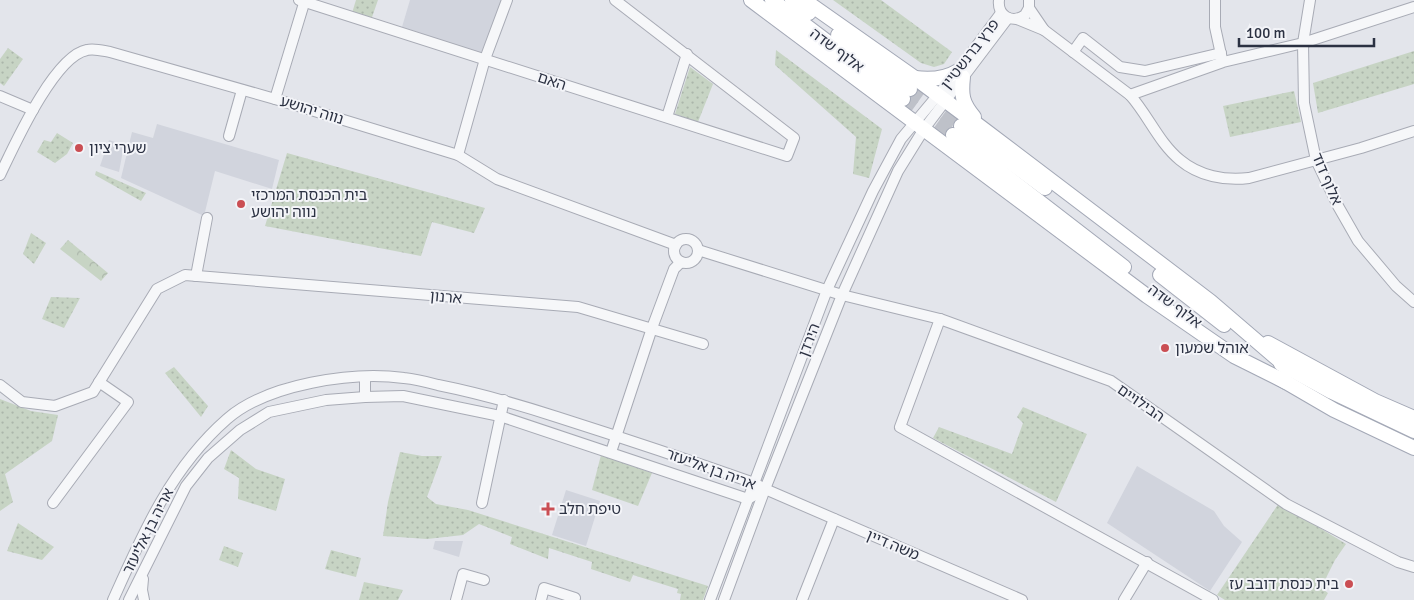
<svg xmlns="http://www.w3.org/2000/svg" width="1414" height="600" font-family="Signika,'Noto Sans Hebrew',sans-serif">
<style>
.built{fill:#d1d4dd}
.green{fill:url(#green-dots)}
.forest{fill:url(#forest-crowns)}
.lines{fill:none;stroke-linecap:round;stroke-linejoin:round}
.major-tunnel{stroke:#bec1c9;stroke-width:14;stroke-dasharray:14 7;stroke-linecap:butt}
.minor-casing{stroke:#a8abb5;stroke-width:12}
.major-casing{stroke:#a3a8b6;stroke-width:16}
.minor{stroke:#f6f7f9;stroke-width:10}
.major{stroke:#fff;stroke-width:14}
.poi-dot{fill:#ca4e53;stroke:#f3f4f8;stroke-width:2}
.labels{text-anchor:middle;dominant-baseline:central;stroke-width:4;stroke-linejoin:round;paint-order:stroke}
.street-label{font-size:15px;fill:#2b3142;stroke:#f3f4f8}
.poi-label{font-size:15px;fill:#2b3142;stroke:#f3f4f8;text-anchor:start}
</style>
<defs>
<pattern id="green-dots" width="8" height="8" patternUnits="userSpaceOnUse" patternTransform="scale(1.25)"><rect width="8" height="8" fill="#c7d4c4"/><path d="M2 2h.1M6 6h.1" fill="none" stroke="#abb6aa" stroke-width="1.8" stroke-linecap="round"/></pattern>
<pattern id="forest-crowns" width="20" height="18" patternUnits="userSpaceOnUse" patternTransform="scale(1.25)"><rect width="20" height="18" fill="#c7d4c4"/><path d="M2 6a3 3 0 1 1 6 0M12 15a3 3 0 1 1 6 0" fill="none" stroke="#abb6aa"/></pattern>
</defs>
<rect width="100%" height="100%" fill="#e3e5eb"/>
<g class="built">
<path d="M410 0H503L481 53 402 27Z"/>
<path d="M157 124 279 160 272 189 215 171 204 216 121 178 132 132 153 138Z"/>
<path d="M109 140 124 145 119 172 100 166Z"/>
<path d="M1137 466 1214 511 1224 526 1242 542 1210 591 1107 523Z"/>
<path d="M566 490 600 501 586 546 552 535Z"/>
<path d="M435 541H463L459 557 433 549Z"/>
</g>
<g class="green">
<path d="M356 0H378L371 20 352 13Z"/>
<path d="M833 0H881L952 52 944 64 934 67 921 63Z"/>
<path d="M8 48 23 59 4 86 0 83V59Z"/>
<path d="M776 50 882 129 869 178 853 174 856 137 775 65Z"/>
<path d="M1414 51V84L1318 113 1313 83Z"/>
<path d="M690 67 713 84 698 122 675 114Z"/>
<path d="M1294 91 1301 122 1230 137 1223 106Z"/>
<path d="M57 133 73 143 67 154 55 163 37 152 44 140 51 142Z"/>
<path d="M287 153 485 208 474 233 432 222 421 256 265 226Z"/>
<path d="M96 171 146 193 141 201 95 175Z"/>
<path d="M31 233 46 243 34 264 23 254Z"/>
<path d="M51 297 80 298 64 328 42 319Z"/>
<path d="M174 367 208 406 201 417 165 373Z"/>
<path d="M0 399 31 411 58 415 52 441 5 474 13 502 0 511Z"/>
<path d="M1023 407 1087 434 1056 502 933 438 939 427 1012 454 1023 423 1017 417Z"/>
<path d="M231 450 256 469 285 479 276 511 238 499 239 478 224 469Z"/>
<path d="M400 452 422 456H442L427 497 436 504 468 510 708 586 703 600H680L681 594 677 593 678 589 633 575 630 582 591 569 592 562 549 548 548 559 510 544 512 537 479 524 463 535 427 539 383 536 388 502Z"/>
<path d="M601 455 652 473 638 506 592 490Z"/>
<path d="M1279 503 1346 544 1335 560 1321 588 1328 593 1324 600H1225L1217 595Z"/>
<path d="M18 523 54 547 42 560 7 551Z"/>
<path d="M224 546 243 553 238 567 219 560Z"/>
<path d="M331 550 361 558 356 577 325 569Z"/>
<path d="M364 582 403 590 398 600H359Z"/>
</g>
<path class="forest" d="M68 240 108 273 101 281 60 249Z"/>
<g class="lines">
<g class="major-tunnel">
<path d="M910 89 961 126"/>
<path d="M903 99 953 135"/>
</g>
<g class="minor-casing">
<g id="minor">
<path d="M299 0 787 156 794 138 615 0"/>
<path d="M999 0C997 16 1012 24 1025 15L1029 8V0"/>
<path d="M1215 0V27L1222 59"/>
<path d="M1310 0 1303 43 1304 103 1316 160 1338 206 1358 241 1396 286 1414 302"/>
<path d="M1029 8 1044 30"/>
<path d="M1017 19 1044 30 1130 95C1148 115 1159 143 1180 160 1199 176 1225 181 1249 178L1361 148 1414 131"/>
<path d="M1073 52 1083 38 1120 67 1145 71 1221 53"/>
<path d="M1130 95 1223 62 1303 43 1414 7"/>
<path d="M0 96 33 110"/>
<path d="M275 99 305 0"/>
<path d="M667 117 687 54"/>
<path d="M229 136 242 90"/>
<path d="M458 155 485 59 507 0"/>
<path d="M0 175C14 146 54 56 87 50 94 48 104 51 110 52L275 99 458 155 497 179 676 245"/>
<circle cx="686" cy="251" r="12"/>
<path d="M698 250 842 295 940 319 1111 381 1286 504 1398 562 1414 567"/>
<path d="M196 276 207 218"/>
<path d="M940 319 900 427 1213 600"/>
<path d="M365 377V397"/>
<path d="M0 385 22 402 55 406 93 392 157 289 185 275 578 307 703 344"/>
<path d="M611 452 652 328 674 269 681 262"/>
<path d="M53 503 128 402 99 382"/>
<path d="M482 503 504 400"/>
<path d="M143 579 142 590 144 600"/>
<path d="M113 600C143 533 171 468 227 419 267 384 353 371 404 378 415 379 427 382 438 385 478 393 517 404 557 417 623 438 689 460 754 483L765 489 1022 600"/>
<path d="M129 600 186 486 208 458 240 430 269 412 326 400 365 397 403 396 500 416 748 499 765 489"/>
<path d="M456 600 463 574 484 580"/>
<path d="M541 600 544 588 575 598"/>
<path d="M710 600 827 290 873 191 901 139 958 71 1001 13"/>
<path d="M724 600 765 489 842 295 898 171 924 129 1008 18"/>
<path d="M802 600 834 519"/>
<path d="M1124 600 1147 562"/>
</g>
</g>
<g class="major-casing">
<g id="major">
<path d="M751 0 1147 296 1234 356 1286 382"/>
<path d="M772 0 903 99"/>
<path d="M792 0 809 13"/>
<path d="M804 0 915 78 982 128 1210 301 1288 368"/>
<path d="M838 35 910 89"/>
<path d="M963 77C961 95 962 103 974 117"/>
<path d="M915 78C930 80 945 79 958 71"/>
<path d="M961 126 1045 188"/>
<path d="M953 135 1124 267"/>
<path d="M1160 275 1224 325"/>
<path d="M1268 343 1375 401 1414 418"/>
<path d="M1281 364 1332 392 1414 431"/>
<path d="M1279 378 1334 410 1414 448"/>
</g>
</g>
<use href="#minor" class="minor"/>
<use href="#major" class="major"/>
</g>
<g class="poi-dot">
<circle cx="79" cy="148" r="5"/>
<circle cx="241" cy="204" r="5"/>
<circle cx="1165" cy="348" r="5"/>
<path d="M545.5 501.5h5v5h5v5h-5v5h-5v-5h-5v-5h5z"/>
<circle cx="1349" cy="584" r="5"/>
</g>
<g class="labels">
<g class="street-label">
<text transform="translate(837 50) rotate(37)">אלוף שדה</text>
<text transform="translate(970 54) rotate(-52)">פרץ ברנשטיין</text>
<text transform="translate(552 81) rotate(18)">האם</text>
<text transform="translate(312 110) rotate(17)">נווה יהושע</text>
<text transform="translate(1327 179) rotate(67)">אלוף דוד</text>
<text transform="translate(446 297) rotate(5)">ארנון</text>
<text transform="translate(1175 306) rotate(37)">אלוף שדה</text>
<text transform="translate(809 340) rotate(-69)">הירדן</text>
<text transform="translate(1141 403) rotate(35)">הבילויים</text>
<text transform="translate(711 469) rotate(20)">אריה בן אליעזר</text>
<text transform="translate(148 531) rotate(-63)">אריה בן אליעזר</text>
<text transform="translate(893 545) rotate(23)">משה דיין</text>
</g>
<g class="poi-label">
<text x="89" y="148">שערי ציון</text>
<text x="251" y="195">בית הכנסת המרכזי<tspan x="251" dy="17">נווה יהושע</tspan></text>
<text x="1175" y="348">אוהל שמעון</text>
<text x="559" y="509">טיפת חלב</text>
<text x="1339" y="584" text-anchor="end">בית כנסת דובב עז</text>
</g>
</g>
<path d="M1239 38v8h135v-8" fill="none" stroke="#2b3142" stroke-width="2.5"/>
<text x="1246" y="38" font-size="15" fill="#2b3142" stroke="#f3f4f8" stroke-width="4" paint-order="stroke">100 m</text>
</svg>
